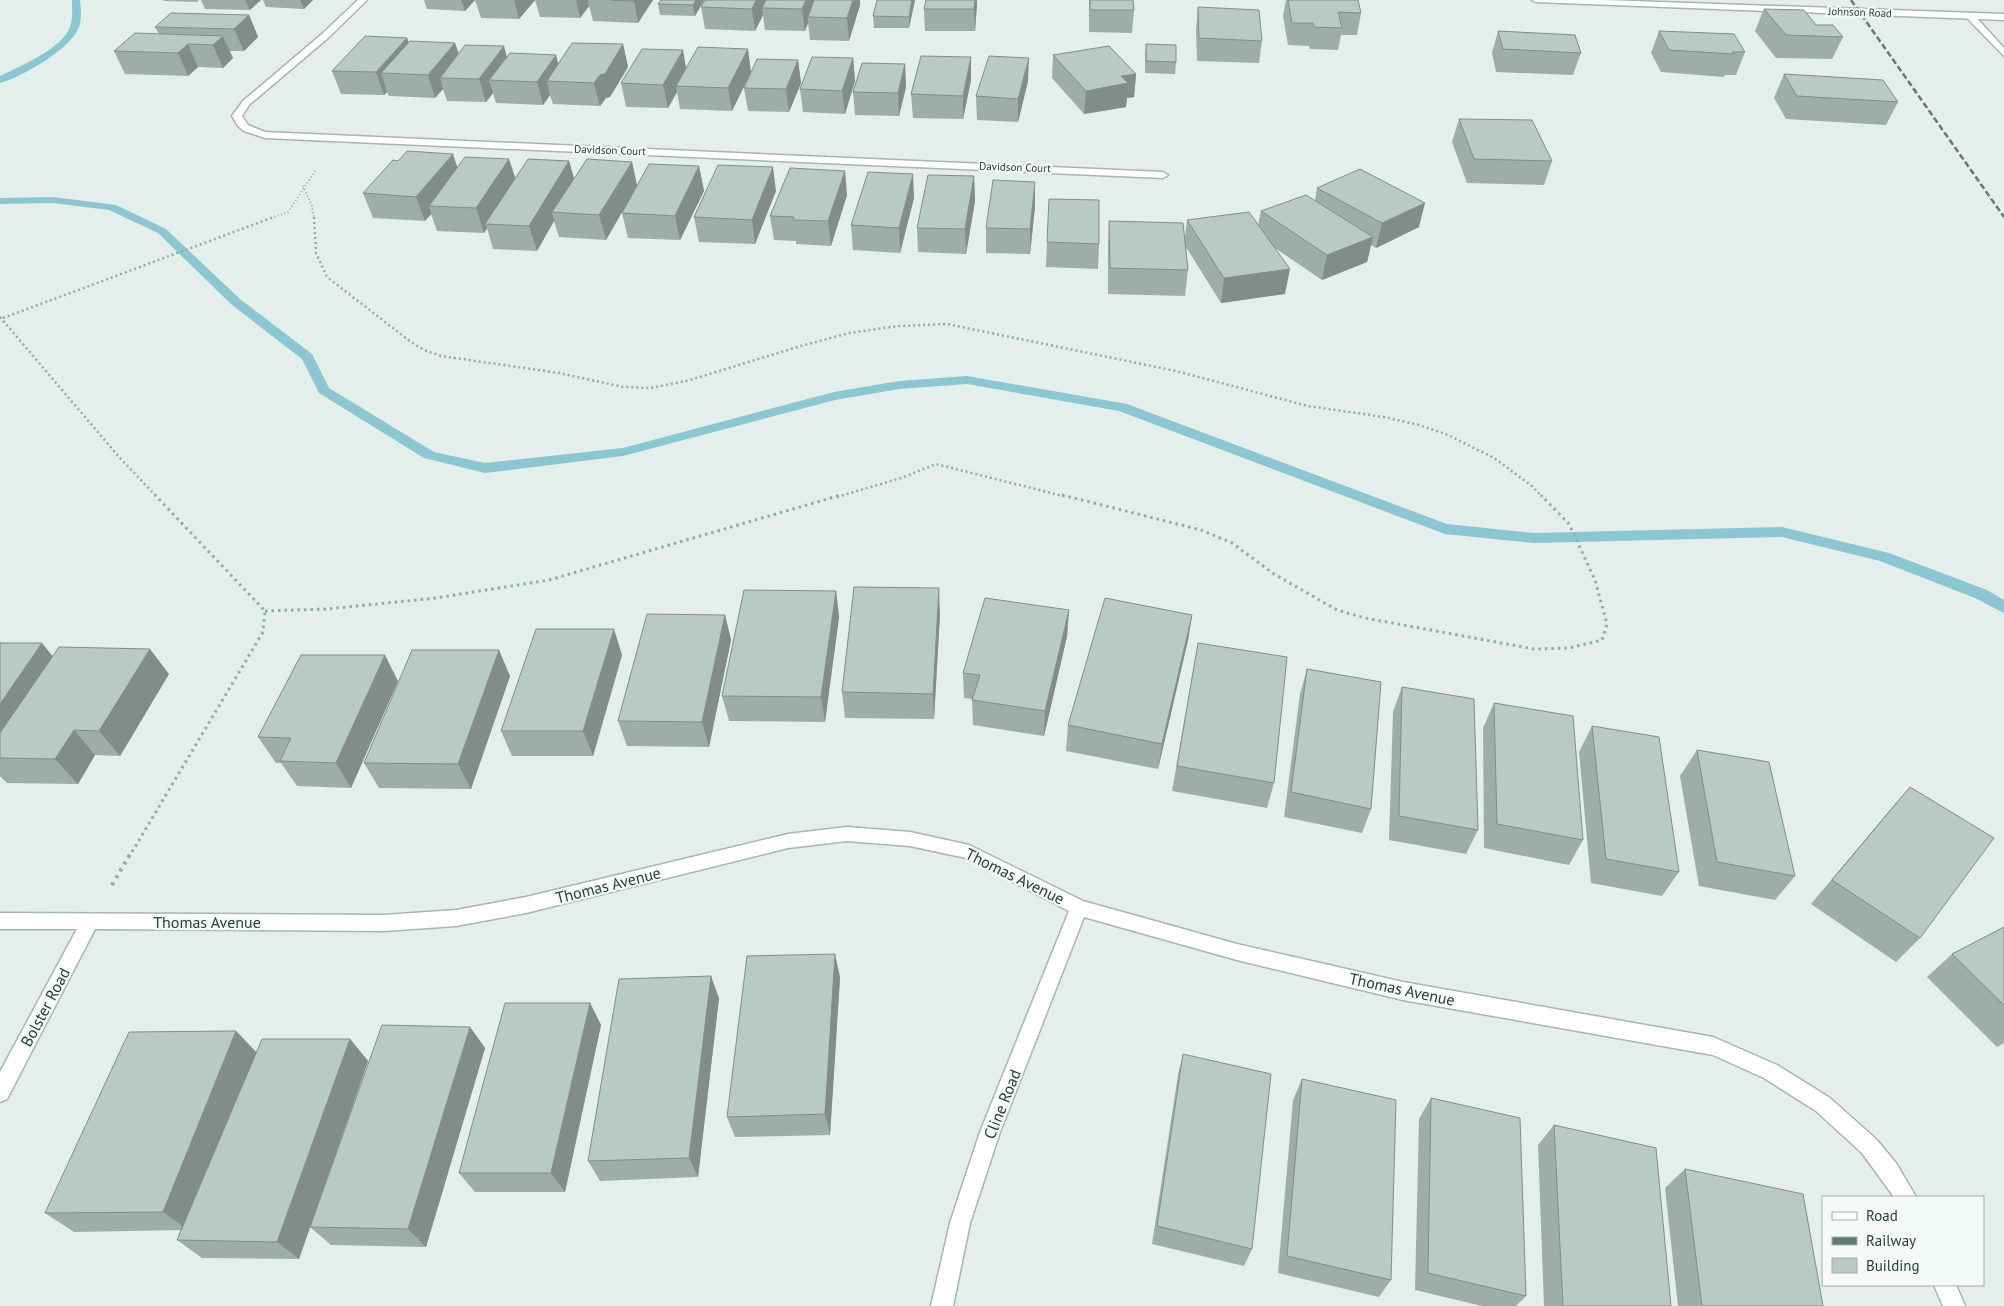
<svg xmlns="http://www.w3.org/2000/svg" width="2004" height="1306" font-family="'PT Sans',sans-serif">
<style>
.lines{fill:none;stroke-linecap:round;stroke-linejoin:round}
.stream{fill:#8cc6d3;fill-rule:evenodd}
.service-casing{stroke:#a6b6b1;stroke-width:3}
.minor-casing{stroke:#a6b6b1;stroke-width:3}
.tertiary-casing{stroke:#a6b6b1;stroke-width:3}
.path-far3{stroke:#85b2a5;stroke-width:2;stroke-dasharray:1 2.5;stroke-linecap:butt}
.path-far2{stroke:#85b2a5;stroke-width:2.5;stroke-dasharray:2 3;stroke-linecap:butt}
.path-far1{stroke:#85b2a5;stroke-width:3;stroke-dasharray:2.5 4;stroke-linecap:butt}
.path{stroke:#85b2a5;stroke-width:4;stroke-dasharray:3 5;stroke-linecap:butt}
.service{fill:#fff;fill-rule:evenodd}
.minor{fill:#fff;fill-rule:evenodd}
.tertiary{fill:#fff;fill-rule:evenodd}
.rail{stroke:#5e7b74;stroke-width:2.5;stroke-dasharray:6 3;stroke-linecap:butt}
.wall{fill:#9fada8}
.shaded-wall{fill:#828d88}
.building{fill:#b9c9c3;stroke:#828d88}
.labels{text-anchor:middle;dominant-baseline:central;stroke-width:4.5;stroke-linejoin:round;paint-order:stroke}
.far-street-label{font-size:11px;fill:#234039;stroke:#f5faf8}
.near-street-label{font-size:16px;fill:#234039;stroke:#f5faf8}
</style>
<rect width="100%" height="100%" fill="#e4eeea"/>
<g class="lines">
<g class="stream">
<path d="M72 0H80C81 9 82 19 79 27 71 49 22 77 0 83V76C20 66 62 49 70 27 73 19 72 9 72 0Z"/>
<path d="M53 197 116 205 166 229 240 299 312 354 329 388 434 452 485 463 623 448 834 392 899 381 967 376 1127 404 1447 524 1533 533 1782 527 1889 553 1987 590 2004 600V613L1975 598 1880 561 1782 537 1533 543 1445 534 1119 411 967 384 899 389 835 400 623 456 485 473 424 458 319 393 302 359 232 305 158 233 109 210 53 203 0 204V198Z"/>
</g>
<g class="service-casing">
<path id="service" d="M1967 14H1973L2004 48V56L1967 18Z"/>
</g>
<g class="minor-casing">
<g id="minor">
<path d="M358 0H367L328 38 249 105 242 116 248 125 265 132 1163 172 1168 175 1163 178 265 138 244 131 238 126 232 116 243 101 322 34Z"/>
<path d="M847 827 910 832 969 845 1083 901 1237 944 1403 982 1713 1037 1777 1065 1830 1098 1876 1139 1896 1163 1916 1197H1894L1862 1153 1816 1111 1764 1078 1713 1055 1403 1000 1237 960 1084 917 1000 1132 970 1223 953 1306H931L950 1223 980 1132 1069 911 966 858 910 846 847 841 788 848 526 913 456 926 384 931 95 929 7 1099 0 1102V1072L77 929H0V913L384 915 456 910 526 897 788 834Z"/>
<path d="M1934 1285H1956L1965 1306H1943Z"/>
</g>
</g>
<g class="tertiary-casing">
<path id="tertiary" d="M1532 0H1604L2004 14V20L1536 2Z"/>
</g>
<g class="path-far3">
<path d="M303 186 312 206 314 218"/>
<path d="M271 218 288 212 316 170"/>
</g>
<g class="path-far2">
<path d="M314 217 316 253 327 277 411 342 424 350 441 356 559 373 623 387 651 388 690 380 801 346 849 333 898 326 947 324 1176 371 1308 406 1384 417 1419 425 1448 435 1494 458 1532 486 1542 497"/>
<path d="M0 317 119 457 157 497"/>
<path d="M3 318 274 217"/>
<path d="M837 497 901 478 936 464 1067 497"/>
</g>
<g class="path-far1">
<path d="M1062 495 1201 530 1232 543 1274 574 1337 610 1365 618 1534 649 1569 648 1602 640 1607 624 1595 580 1569 524 1541 495"/>
<path d="M265 611 327 609 436 598 549 580 841 495"/>
<path d="M132 852 263 632 265 611 155 495"/>
</g>
<path class="path" d="M112 885 132 851"/>
<use href="#service" class="service"/>
<use href="#minor" class="minor"/>
<use href="#tertiary" class="tertiary"/>
<path class="rail" d="M1851 0 2004 217"/>
</g>
<g class="wall">
<path d="M163 0H199L197 2 164 1Z"/>
<path d="M201 0H261L250 10 205 9Z"/>
<path d="M263 0H313L304 9 266 7Z"/>
<path d="M424 0H475L465 11 427 9Z"/>
<path d="M475 0H535L519 19 481 18Z"/>
<path d="M535 0H653L638 23 593 21 589 6 580 18 540 17Z"/>
<path d="M704 0 695 16 660 15 658 4Z"/>
<path d="M877 0H915L909 28H874L873 16Z"/>
<path d="M926 0H977L975 31H925L924 9Z"/>
<path d="M1089 0H1133L1134 10 1132 33 1089 32Z"/>
<path d="M1286 0H1358L1361 13 1357 35H1341L1338 50 1310 49 1309 46 1288 45 1283 16Z"/>
<path d="M860 5 849 41 810 40 808 23 805 31 765 30 763 15 755 31 705 29 701 7Z"/>
<path d="M1198 7 1262 41 1259 63 1197 61 1196 29Z"/>
<path d="M1764 9 1816 25 1843 37 1832 59 1776 58 1755 31Z"/>
<path d="M249 15 258 37 244 51H229L233 58 223 68 198 67 188 76 125 74 114 51 159 34 155 27Z"/>
<path d="M1498 31 1581 53 1573 75 1496 72 1492 53Z"/>
<path d="M1659 31 1745 52 1736 75H1725L1724 77 1661 72 1651 53Z"/>
<path d="M407 38 409 43H455L459 54 507 56 558 63 623 44 628 67 610 97 606 98 600 106 553 104 550 95 543 105 496 103 493 93 486 102 447 101 443 89 435 98 389 96 387 92 384 95 341 94 332 71Z"/>
<path d="M1146 44 1176 62 1175 74 1145 73V56Z"/>
<path d="M1053 55 1136 74 1134 97 1127 98 1126 107 1084 114 1052 78Z"/>
<path d="M971 57V80L963 119 913 118 911 94Z"/>
<path d="M853 58 855 81 845 114 803 112 800 89Z"/>
<path d="M798 60 801 83 789 112 748 111 744 88Z"/>
<path d="M905 64 906 87 899 116 855 115 853 92Z"/>
<path d="M686 68 751 72 732 111 680 109 677 92 668 108 626 107 621 83Z"/>
<path d="M1784 74 1898 102 1886 125 1786 119 1774 98Z"/>
<path d="M1028 81 1018 122 977 120 976 96Z"/>
<path d="M1459 119 1552 161 1544 185 1467 183 1452 142Z"/>
<path d="M569 161 574 179 632 162 637 186 606 240 559 237 554 221 537 251 493 249 487 228 484 233 437 231 431 214 425 221 373 218 363 193 457 167 515 179Z"/>
<path d="M699 166 704 191 680 240 628 238 622 213Z"/>
<path d="M974 176 975 201 966 254 918 252 917 228Z"/>
<path d="M1317 188 1419 227 1376 248 1371 245 1367 262 1322 280 1275 248 1285 294 1221 303 1186 247 1188 270 1185 296 1108 294V246L1109 221 1185 237 1187 220 1258 225 1261 211 1315 200Z"/>
<path d="M776 191 755 244 699 242 694 217Z"/>
<path d="M847 195 831 246 796 244V241L774 240 770 216Z"/>
<path d="M914 198 900 253 853 250 851 225Z"/>
<path d="M1035 206 1030 254 986 253V228Z"/>
<path d="M1047 242 1099 244 1098 269 1046 267Z"/>
<path d="M836 591 839 617 825 722 729 721 722 696Z"/>
<path d="M1069 610 1067 636 1044 736 973 725 972 699 964 698 963 673Z"/>
<path d="M940 614 934 719 845 718 842 692Z"/>
<path d="M725 615 731 640 709 747 627 746 618 721Z"/>
<path d="M1192 615 1188 640 1158 769 1066 751 1068 725Z"/>
<path d="M0 643 53 657 169 674 120 756 95 755 78 784 7 783 0 776Z"/>
<path d="M1198 643 1274 783 1267 808 1172 791Z"/>
<path d="M622 655 593 756H512L501 731Z"/>
<path d="M1307 669 1371 809 1362 833 1284 817 1300 694Z"/>
<path d="M510 676 471 789 379 788 364 763Z"/>
<path d="M398 681 351 788 297 786 281 763H276L258 737Z"/>
<path d="M1402 687 1478 830 1466 854 1389 840 1393 712Z"/>
<path d="M1494 703 1583 840 1569 865 1484 848 1483 728Z"/>
<path d="M1592 726 1679 872 1662 896 1591 883 1579 752Z"/>
<path d="M1697 750 1795 876 1775 900 1699 886 1680 776Z"/>
<path d="M1910 787 1920 938 1896 962 1811 904 1889 811Z"/>
<path d="M2004 927V1043L1997 1047 1927 977 1952 954Z"/>
<path d="M840 977 830 1135 735 1137 727 1117Z"/>
<path d="M719 998 698 1177 600 1181 588 1161Z"/>
<path d="M590 1003 601 1025 565 1192H475L459 1173Z"/>
<path d="M470 1027 485 1048 426 1247 331 1245 310 1227 299 1259 202 1258 177 1240 181 1230 74 1232 45 1213 236 1031 256 1052 350 1039 368 1061 329 1174Z"/>
<path d="M1183 1054 1252 1249 1244 1266 1152 1244 1178 1075Z"/>
<path d="M1302 1079 1391 1280 1379 1297 1278 1273 1293 1100Z"/>
<path d="M1431 1098 1526 1296 1516 1306H1482L1415 1290 1419 1119Z"/>
<path d="M1554 1125 1671 1306H1544L1538 1145Z"/>
<path d="M1685 1169 1823 1306H1678L1665 1188Z"/>
</g>
<g class="shaded-wall">
<path d="M245 0H261L250 10Z"/>
<path d="M300 0H313L304 9Z"/>
<path d="M461 0H475L465 11Z"/>
<path d="M514 0H535L519 19Z"/>
<path d="M576 0H588L589 6 580 18Z"/>
<path d="M634 0H653L638 23 634 1Z"/>
<path d="M696 0H704L695 16 693 5Z"/>
<path d="M756 0H771L762 8 763 15 755 31 752 9Z"/>
<path d="M806 0H818L808 17V23L805 31 802 9Z"/>
<path d="M853 0H860V5L849 41 847 18Z"/>
<path d="M912 0H915L909 28V17Z"/>
<path d="M975 0H977V5L975 31 974 9Z"/>
<path d="M249 15 258 37 244 51 234 29Z"/>
<path d="M223 36 233 58 223 68 213 45Z"/>
<path d="M407 38 415 60 381 73 387 92 384 95 376 72Z"/>
<path d="M455 43 462 66 440 78 443 89 435 98 428 75Z"/>
<path d="M188 44 198 67 188 76 178 53Z"/>
<path d="M623 44 628 67 610 97 606 98 600 106 594 83Z"/>
<path d="M504 46 510 69 489 80 493 93 486 102 479 79Z"/>
<path d="M748 49 751 72 732 111 728 88Z"/>
<path d="M683 50 687 73 676 86 677 92 668 108 663 85Z"/>
<path d="M556 55 562 78 547 81 550 95 543 105 537 82Z"/>
<path d="M971 57V80L963 119V96Z"/>
<path d="M853 58 855 81 845 114 842 91Z"/>
<path d="M1029 58 1028 81 1018 122V99Z"/>
<path d="M798 60 801 83 789 112 786 89Z"/>
<path d="M905 64 906 87 899 116 898 93Z"/>
<path d="M1136 74 1134 97 1127 98 1126 107 1084 114 1086 91 1121 76Z"/>
<path d="M453 154 461 178 429 206 431 214 425 221 416 197Z"/>
<path d="M509 159 517 183 485 224 487 228 484 233 476 208Z"/>
<path d="M569 161 576 185 552 212 554 221 537 251 529 226Z"/>
<path d="M632 162 637 186 606 240 599 215Z"/>
<path d="M699 166 704 191 680 240 675 216Z"/>
<path d="M773 167 776 191 755 244 752 220Z"/>
<path d="M845 171 847 195 831 246 828 221Z"/>
<path d="M913 174 914 198 900 253 899 228Z"/>
<path d="M974 176 975 201 966 254 965 229Z"/>
<path d="M1035 182V206L1030 254V229Z"/>
<path d="M1425 203 1419 227 1376 248 1382 223Z"/>
<path d="M1373 237 1367 262 1322 280 1327 255Z"/>
<path d="M1290 269 1285 294 1221 303 1224 278Z"/>
<path d="M939 588 940 614 934 719 933 694Z"/>
<path d="M836 591 839 617 825 722 821 697Z"/>
<path d="M1069 610 1067 636 1044 736 1045 711Z"/>
<path d="M725 615 731 640 709 747 702 722Z"/>
<path d="M1192 615 1188 640 1158 769 1162 744Z"/>
<path d="M614 629 622 655 593 756 583 731Z"/>
<path d="M42 643 63 669 0 758V704Z"/>
<path d="M150 649 169 674 120 756 99 731Z"/>
<path d="M499 650 510 676 471 789 458 764Z"/>
<path d="M385 655 398 681 351 788 336 763Z"/>
<path d="M74 730 95 755 78 784 55 759Z"/>
<path d="M835 954 840 977 830 1135 825 1114Z"/>
<path d="M711 976 719 998 698 1177 689 1158Z"/>
<path d="M590 1003 601 1025 565 1192 551 1173Z"/>
<path d="M470 1027 485 1048 426 1247 408 1229Z"/>
<path d="M236 1031 257 1053 188 1230 163 1212Z"/>
<path d="M350 1039 368 1061 299 1259 277 1242Z"/>
</g>
<g class="building">
<path d="M610 0H634V1Z"/>
<path d="M661 0H696L693 5 658 4Z"/>
<path d="M705 0H756L752 9 701 7Z"/>
<path d="M766 0H806L802 9 762 8Z"/>
<path d="M814 0H853L847 18 808 17Z"/>
<path d="M877 0H912L909 17 873 16Z"/>
<path d="M926 0H975L974 9H924Z"/>
<path d="M1090 0H1133L1134 10H1090Z"/>
<path d="M1288 0H1358L1361 13 1338 12 1342 28 1314 27 1313 23H1292Z"/>
<path d="M1198 7 1259 10 1262 41 1199 38Z"/>
<path d="M1764 9 1804 10 1816 25H1833L1843 37 1786 35Z"/>
<path d="M171 13 249 15 234 29 155 27Z"/>
<path d="M1498 31 1575 35 1581 53 1503 49Z"/>
<path d="M1659 31 1734 34 1745 52H1732L1734 54 1669 50Z"/>
<path d="M135 33 223 36 213 45 188 44 178 53 114 51Z"/>
<path d="M365 36 407 38 376 72 332 71Z"/>
<path d="M410 41 455 43 428 75 381 73Z"/>
<path d="M572 43 623 44 605 74 600 75 594 83 547 81Z"/>
<path d="M1146 44 1176 45V62L1146 61Z"/>
<path d="M465 45 504 46 479 79 440 78Z"/>
<path d="M1109 46 1136 74 1121 76 1128 83 1086 91 1053 55Z"/>
<path d="M698 47 748 49 728 88 676 86Z"/>
<path d="M642 49 683 50 663 85 621 83Z"/>
<path d="M510 53 556 55 537 82 489 80Z"/>
<path d="M921 56 971 57 963 96 911 94Z"/>
<path d="M989 56 1029 58 1018 99 976 96Z"/>
<path d="M812 57 853 58 842 91 800 89Z"/>
<path d="M757 59 798 60 786 89 744 88Z"/>
<path d="M862 63 905 64 898 93 853 92Z"/>
<path d="M1784 74 1883 80 1898 102 1797 96Z"/>
<path d="M1459 119 1532 120 1552 161 1474 159Z"/>
<path d="M407 151 453 154 416 197 363 193 393 160 398 161Z"/>
<path d="M465 157 509 159 476 208 429 206Z"/>
<path d="M528 159 569 161 529 226 485 224Z"/>
<path d="M587 159 632 162 599 215 552 212Z"/>
<path d="M649 164 699 166 675 216 622 213Z"/>
<path d="M718 165 773 167 752 220 694 217Z"/>
<path d="M790 168 845 171 828 221 793 220 794 217 770 216Z"/>
<path d="M1360 169 1425 203 1382 223 1317 188Z"/>
<path d="M868 172 913 174 899 228 851 225Z"/>
<path d="M928 175 974 176 965 229 917 228Z"/>
<path d="M993 180 1035 182 1030 229 986 228Z"/>
<path d="M1306 195 1373 237 1327 255 1261 211Z"/>
<path d="M1049 199 1099 200V244L1047 242Z"/>
<path d="M1249 212 1290 269 1224 278 1187 220Z"/>
<path d="M1109 221 1183 223 1188 270 1110 268Z"/>
<path d="M854 587 939 588 933 694 842 692Z"/>
<path d="M744 590 836 591 821 697 722 696Z"/>
<path d="M985 598 1069 610 1045 711 972 700 980 675 963 673Z"/>
<path d="M1105 598 1192 615 1162 744 1068 725Z"/>
<path d="M647 614 725 615 702 722 618 721Z"/>
<path d="M536 629H614L583 731H501Z"/>
<path d="M0 643H42L0 704Z"/>
<path d="M1198 643 1287 657 1274 783 1177 766Z"/>
<path d="M59 647 150 649 99 731 74 730 55 759 0 758V733Z"/>
<path d="M412 650H499L458 764 364 763Z"/>
<path d="M301 655H385L336 763 280 761 291 738 258 737Z"/>
<path d="M1307 669 1381 682 1371 809 1291 792Z"/>
<path d="M1402 687 1474 699 1478 830 1399 816Z"/>
<path d="M1494 703 1573 716 1583 840 1497 824Z"/>
<path d="M1592 726 1659 737 1679 872 1606 859Z"/>
<path d="M1697 750 1769 762 1795 876 1717 862Z"/>
<path d="M1910 787 1994 838 1920 938 1832 880Z"/>
<path d="M2004 927V1005L1952 954Z"/>
<path d="M835 954 825 1114 727 1117 747 956Z"/>
<path d="M711 976 689 1158 588 1161 619 979Z"/>
<path d="M505 1003H590L551 1173H459Z"/>
<path d="M382 1025 470 1027 408 1229 310 1227Z"/>
<path d="M236 1031 163 1212 45 1213 129 1032Z"/>
<path d="M262 1039H350L277 1242 177 1240Z"/>
<path d="M1183 1054 1271 1074 1252 1249 1157 1226Z"/>
<path d="M1302 1079 1396 1100 1391 1280 1287 1256Z"/>
<path d="M1431 1098 1520 1118 1526 1296 1428 1273Z"/>
<path d="M1554 1125 1656 1148 1671 1306H1563Z"/>
<path d="M1685 1169 1803 1194 1823 1306H1702Z"/>
</g>
<g class="labels">
<g class="far-street-label">
<text transform="translate(1860 12) rotate(2)">Johnson Road</text>
<text transform="translate(610 150) rotate(2)">Davidson Court</text>
<text transform="translate(1015 167) rotate(2)">Davidson Court</text>
</g>
<g class="near-street-label">
<text transform="translate(1015 876) rotate(26)">Thomas Avenue</text>
<text transform="translate(608 885) rotate(-14)">Thomas Avenue</text>
<text x="207" y="922">Thomas Avenue</text>
<text transform="translate(1402 989) rotate(12)">Thomas Avenue</text>
<text transform="translate(45 1007) rotate(-62)">Bolster Road</text>
<text transform="translate(1002 1104) rotate(-68)">Cline Road</text>
</g>
</g>
<rect x="1822" y="1196" width="162" height="90" fill="#f5faf8" stroke="#a1b0ac"/>
<rect x="1832" y="1212" width="25" height="8" fill="#ffffff" stroke="#a1b0ac"/>
<text x="1866" y="1221" font-size="15" fill="#234039">Road</text>
<rect x="1832" y="1237" width="25" height="8" fill="#5e7b74" stroke="#a1b0ac"/>
<text x="1866" y="1246" font-size="15" fill="#234039">Railway</text>
<rect x="1832" y="1258" width="25" height="15" fill="#b9c9c3" stroke="#a1b0ac"/>
<text x="1866" y="1271" font-size="15" fill="#234039">Building</text>
</svg>
